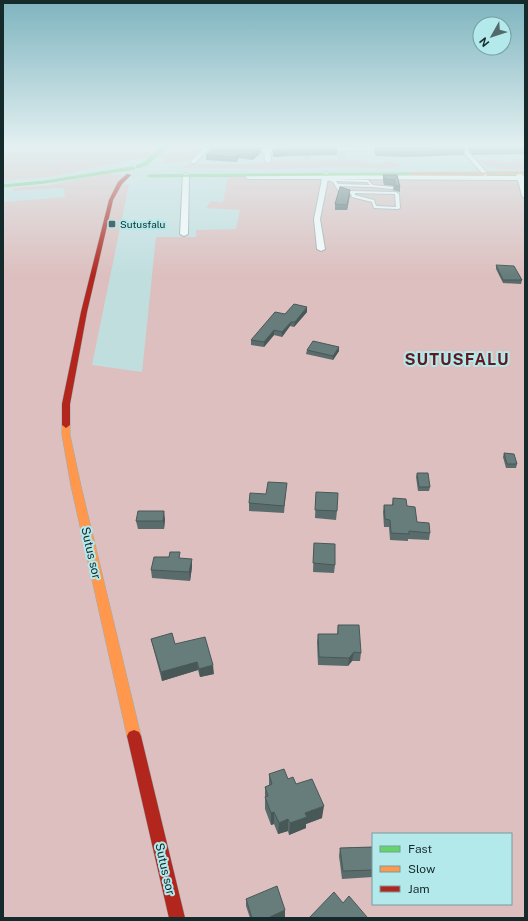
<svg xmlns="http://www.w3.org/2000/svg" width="528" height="921" font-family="'Public Sans',sans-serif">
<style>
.green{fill:#ddbfbf;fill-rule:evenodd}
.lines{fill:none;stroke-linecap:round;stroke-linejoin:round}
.lane-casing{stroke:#98afb0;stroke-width:2}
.street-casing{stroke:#98afb0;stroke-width:2}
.fast-casing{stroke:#98afb0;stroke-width:1}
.slow-casing{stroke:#98afb0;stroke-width:1}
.jam-casing{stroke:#98afb0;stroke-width:1}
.lane{fill:#f6fafa;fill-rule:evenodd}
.street{fill:#f6fafa;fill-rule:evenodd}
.fast{fill:#63d668;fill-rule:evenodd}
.slow{fill:#ff974d;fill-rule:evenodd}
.jam{fill:#b3261e;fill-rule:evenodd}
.wall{fill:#596c6b}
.shaded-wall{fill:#485857}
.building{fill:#677d7c;stroke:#485857}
.poi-dot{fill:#51696a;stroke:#b4e9ec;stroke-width:1.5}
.labels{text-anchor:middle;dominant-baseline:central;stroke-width:4;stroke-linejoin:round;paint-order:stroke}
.far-poi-label{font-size:10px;fill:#152a2b;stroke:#b4e9ec;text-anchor:start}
.street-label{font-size:12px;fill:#152a2b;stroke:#b4e9ec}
.district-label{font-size:16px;font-weight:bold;letter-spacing:1px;fill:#601a1f;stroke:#b4e9ec}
</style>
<rect width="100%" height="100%" fill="#c1dedf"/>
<g class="green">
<path d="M3 146H213L196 162 162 163 165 158H142L48 177 3 180Z"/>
<path d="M303 152H306L311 159 339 160 336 152H343L346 160 362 159 373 164 391 161 402 166 387 169 345 167 287 169 182 168 189 164H242L269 162 268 155H271L274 160 305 159Z"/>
<path d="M519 159 525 160V169C510 169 492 172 480 162L479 160H498L503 162H511L512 160Z"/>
<path d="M105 174 121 175 125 177 119 185 129 184 92 365 142 372 156 237H196V230L236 229 240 210 206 208 211 201 223 202 228 176H525V918H3V202L65 197 64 188 13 191 14 188 50 185ZM373 834H511V904H373Z"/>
</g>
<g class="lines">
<g class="lane-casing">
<path id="lane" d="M325 177 333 179 368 180 373 185 393 187V189H392L372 187 339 186 340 188 350 191 396 192 399 194 400 208 398 209 374 208 372 202 352 197 351 194 338 190 333 182 324 179ZM336 181 367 182 370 185 338 184ZM355 193 394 194H395L396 207 376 206 374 200 355 195Z"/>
</g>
<g class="street-casing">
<g id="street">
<path d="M206 146H212L195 163H191V161Z"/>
<path d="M230 146H248L268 149 272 146H278L270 153 271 161 268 163 265 161 264 152Z"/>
<path d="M390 146 393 148 390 150 320 151 317 149 320 147Z"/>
<path d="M446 146H509L466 149 487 173V175L485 176 460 149H444L443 148Z"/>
<path d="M519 171 521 172 523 176H525V198L522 196 518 180 328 179 320 219 325 249 321 251 317 249 314 219 322 179H248L245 177 248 175H323L326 172 328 173 329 175 517 176 516 173Z"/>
<path d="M186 173 189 175 188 234 184 236 180 234 183 175Z"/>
</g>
</g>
<g class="fast-casing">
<g id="fast">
<path d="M163 146H168L147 165 136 168V166L143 163Z"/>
<path d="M133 167 135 169 45 183 3 187V185L45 181Z"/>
<path d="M411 173 413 175 149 177 147 176 149 175Z"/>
</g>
</g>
<g class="slow-casing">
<g id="slow">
<path d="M525 172V174L411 175 409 174 411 173Z"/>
<path d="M66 422 70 425V435L81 486 141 736 139 740 134 742 129 740 127 736 71 486 62 435V425Z"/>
</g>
</g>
<g class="jam-casing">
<g id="jam">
<path d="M127 174 131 175 122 184 113 200 87 312 70 404V425L66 428 62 425V404L81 312 109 200 118 182Z"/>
<path d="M134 730 139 732 141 736 185 918H169L127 736 129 732Z"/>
</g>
</g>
<use href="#lane" class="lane"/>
<use href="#street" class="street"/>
<use href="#fast" class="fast"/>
<use href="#slow" class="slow"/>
<use href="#jam" class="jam"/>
</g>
<g class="wall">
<path d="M270 146H310L271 147Z"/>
<path d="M469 146H525V154L473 155 468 149Z"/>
<path d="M375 147 465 150 464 155 407 157 376 156 374 152Z"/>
<path d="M261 148V153L252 160 239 158 236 162 206 160V155Z"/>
<path d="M273 149 337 150V155L287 156 273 157Z"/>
<path d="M383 175H397L400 187V192L393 190 394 186 384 185 383 181Z"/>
<path d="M350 195 347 210H335V204Z"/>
<path d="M496 265 522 280 521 284 503 283 496 269Z"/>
<path d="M307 312 294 327 290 326 282 337 274 335 264 347 251 345V340L285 314Z"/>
<path d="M307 350 339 351 333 360 306 354Z"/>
<path d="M504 453 517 464 516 468H506L503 457Z"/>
<path d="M417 473 430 487 429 491H418L416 477Z"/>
<path d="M286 490 284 513 249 511V503L266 494Z"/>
<path d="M316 492 337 511 336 520 315 518Z"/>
<path d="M393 498 407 506 417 522 430 533 429 540 408 539V541L390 540 389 527H384L383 512 384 505H392Z"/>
<path d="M165 519 164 529H138L136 521Z"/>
<path d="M314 543 335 565 334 573 313 572Z"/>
<path d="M181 558 192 567 190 581 152 578 151 570Z"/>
<path d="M338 625 361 653 360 661H352L348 666 318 665 317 642 318 634H337Z"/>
<path d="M151 639 175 644 214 674 200 677 198 670 162 681 153 647Z"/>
<path d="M269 774 288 779 296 784 322 818 306 824V828L289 835 288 831 278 834 274 824 271 825 265 809V787L269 786Z"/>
<path d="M373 847V877L342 879 339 856 340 848Z"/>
<path d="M246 899 285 910V917L284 918H250L246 906Z"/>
</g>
<g class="shaded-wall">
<path d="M261 148V153L252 160V155Z"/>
<path d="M287 151V156L273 157V152Z"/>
<path d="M239 153V158L236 162V157Z"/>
<path d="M350 190V195L347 210V205Z"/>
<path d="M307 307V312L294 327 295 322Z"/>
<path d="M291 322 290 326 282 337V332Z"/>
<path d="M274 330V335L264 347V342Z"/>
<path d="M339 347V351L333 360V356Z"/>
<path d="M164 511 165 519 164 529 163 521Z"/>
<path d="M192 559V567L190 581 189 572Z"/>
<path d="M354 652 352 661 348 666 349 658Z"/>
<path d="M197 662 198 670 162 681 161 672Z"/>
<path d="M213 665 214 674 200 677 199 669Z"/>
<path d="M324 806 322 818 306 824V828L289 835 290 823 305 813Z"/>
<path d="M274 812V824L271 825V813Z"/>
<path d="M288 819V831L278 834 279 823Z"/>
<path d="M285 910V917L284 918H268Z"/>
</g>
<g class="building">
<path d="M215 146H251L261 148 252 155 239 153 236 157 206 155Z"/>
<path d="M461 146 465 150 407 152 376 151 375 147Z"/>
<path d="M471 146H525V149L478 151 474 150Z"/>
<path d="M336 148 337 150 287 151 273 152V149Z"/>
<path d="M383 175H397L400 187 394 185 395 180 385 179Z"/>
<path d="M340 187 350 190 347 205 335 204Z"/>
<path d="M496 265 514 266 522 280H503Z"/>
<path d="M294 304 307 307 295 322H291L282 332 274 330 264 342 251 340 275 312 285 314Z"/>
<path d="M313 341 339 347 333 356 307 350Z"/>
<path d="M504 453 514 454 517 464H507Z"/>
<path d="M417 473H428L430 487H419Z"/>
<path d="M268 482 287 483 284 506 249 503 250 493 266 494Z"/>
<path d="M316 492 338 493 337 511 315 510Z"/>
<path d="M393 498 406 499 407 506 415 507 417 522 429 523 430 533 409 531V534L391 533 390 520 385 519 384 505H393Z"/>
<path d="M138 511H164L163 521H136Z"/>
<path d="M314 543 335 544V565L313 563Z"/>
<path d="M170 552H180L179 558 192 559 189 572 151 570 154 557H169Z"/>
<path d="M338 625H359L361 653 354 652 349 658 319 657 318 634H338Z"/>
<path d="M172 633 175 644 205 637 213 665 199 669 197 662 161 672 151 639Z"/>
<path d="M284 769 288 779 293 777 296 784 312 779 324 806 305 813 307 817 290 823 288 819 279 823 274 812 271 813 265 797 268 796 265 787 272 784 269 774Z"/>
<path d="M373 847V870L343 871 340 848Z"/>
<path d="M277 886 285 910 268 918H252L246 899Z"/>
<path d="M334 892 343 903 349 896 367 917 366 918H309Z"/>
</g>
<linearGradient id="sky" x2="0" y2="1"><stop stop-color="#7eb4bf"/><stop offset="0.53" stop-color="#e3f0f1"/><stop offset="1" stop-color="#e3f0f1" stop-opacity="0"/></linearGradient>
<rect width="528" height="275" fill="url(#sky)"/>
<rect class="poi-dot" x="108" y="220" width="8" height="8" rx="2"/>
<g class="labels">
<g class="far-poi-label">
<text x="120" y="224">Sutusfalu</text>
</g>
<g class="street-label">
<text transform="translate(91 553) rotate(77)">Sutus sor</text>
<text transform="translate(165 869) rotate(77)">Sutus sor</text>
</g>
<g class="district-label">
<text x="457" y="359">SUTUSFALU</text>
</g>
</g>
<rect width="528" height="921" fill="none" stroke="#152a2b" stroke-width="8"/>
<rect x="372" y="833" width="140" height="72" fill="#b4e9ec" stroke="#749d9f"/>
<rect x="380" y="846" width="20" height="6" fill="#63d668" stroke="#749d9f"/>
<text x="408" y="853" font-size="12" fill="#152a2b">Fast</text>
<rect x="380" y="866" width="20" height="6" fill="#ff974d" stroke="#749d9f"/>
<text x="408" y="873" font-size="12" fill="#152a2b">Slow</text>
<rect x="380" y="886" width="20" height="6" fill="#b3261e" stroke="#749d9f"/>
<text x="408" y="893" font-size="12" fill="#152a2b">Jam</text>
<g transform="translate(492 36) rotate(231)"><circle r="19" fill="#b4e9ec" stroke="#749d9f"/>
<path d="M0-3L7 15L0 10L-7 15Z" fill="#51696a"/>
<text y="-6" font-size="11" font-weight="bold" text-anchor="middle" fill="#152a2b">N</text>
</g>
</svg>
